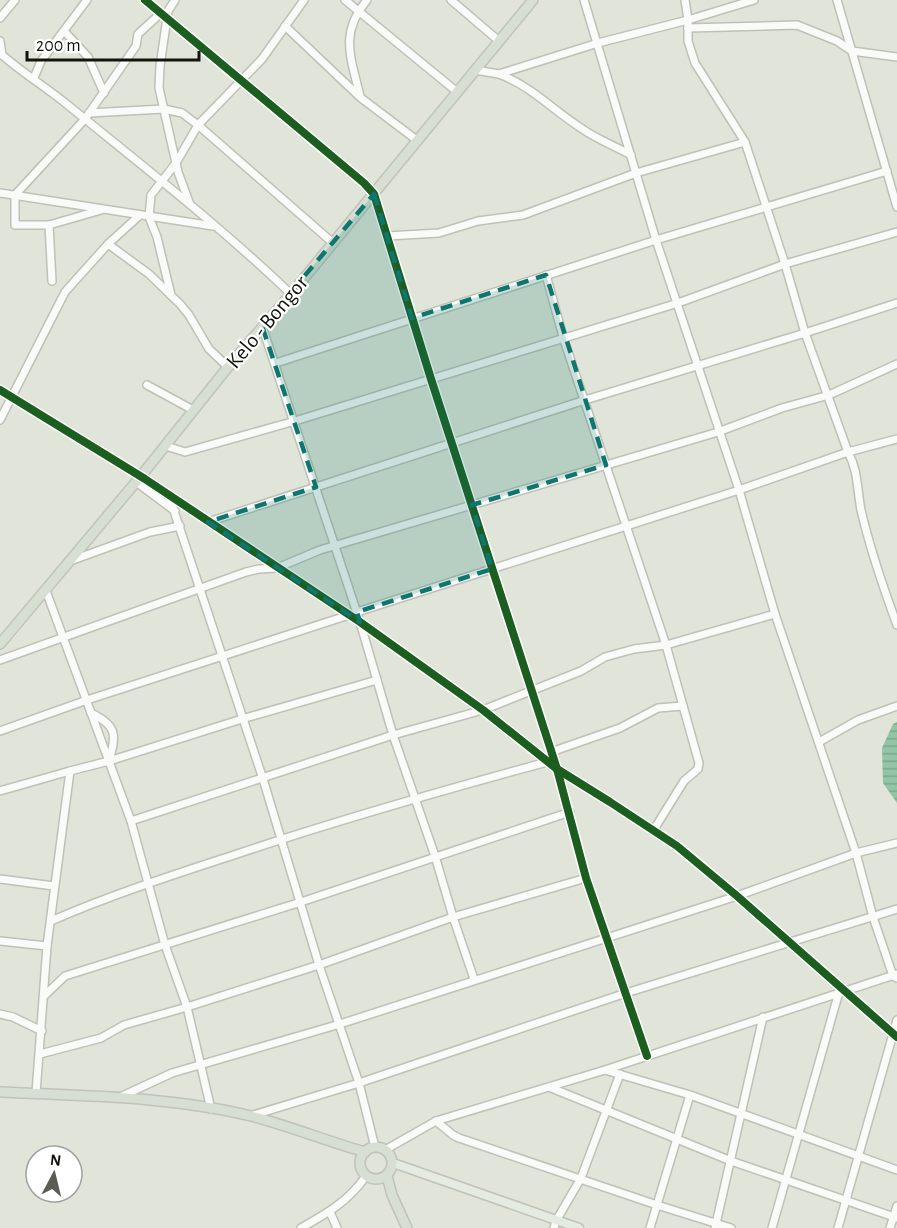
<svg xmlns="http://www.w3.org/2000/svg" width="897" height="1228" font-family="'Alegreya Sans',sans-serif">
<style>
.water{fill:url(#water-rules)}
.lines{fill:none;stroke-linecap:round;stroke-linejoin:round}
.minor-casing{stroke:#bec1b7;stroke-width:10}
.major-casing{stroke:#c1c2bc;stroke-width:11}
.highway-casing{stroke:#c1c2bc;stroke-width:12}
.minor{stroke:#fafbf9;stroke-width:7}
.major{stroke:#e4ebe1;stroke-width:8}
.highway{stroke:#d6dfd2;stroke-width:9}
.cycleway-casing{stroke:#fff;stroke-width:11}
.cycleway{stroke:#1b5e20;stroke-width:8}
.marked{fill:#0f766e;fill-opacity:0.2;stroke:#0f766e;stroke-width:4.5;stroke-dasharray:12 8;stroke-linejoin:round}
.labels{text-anchor:middle;dominant-baseline:central;stroke-width:4.5;stroke-linejoin:round;paint-order:stroke}
.street-label{font-size:22px;fill:#12140c;stroke:#fff}
</style>
<defs>
<pattern id="water-rules" width="6" height="5" patternUnits="userSpaceOnUse" patternTransform="scale(1.5)"><rect width="6" height="5" fill="#91c5a6"/><path d="M0 2.5h6" fill="none" stroke="#7ca88e"/></pattern>
</defs>
<rect width="100%" height="100%" fill="#e1e4d8"/>
<path class="water" d="M897 722V803L883 783 882 748 893 724Z"/>
<g class="lines">
<g class="minor-casing">
<g id="minor">
<path d="M145 0 364 183 374 194 431 379 557 769 586 878 647 1056"/>
<path d="M175 0 168 11 160 66 159 88 178 172 189 202"/>
<path d="M345 0 456 91"/>
<path d="M451 0 499 41"/>
<path d="M584 0 656 240 739 490 775 614 856 853 873 917 893 976 897 978"/>
<path d="M685 0 688 20V41L695 63 745 142 785 264 805 333 848 452C858 470 857 489 861 510 870 549 883 587 897 625"/>
<path d="M837 0 897 207"/>
<path d="M0 18 15 0"/>
<path d="M285 26 361 98 418 141"/>
<path d="M688 28 797 25 837 41 852 51 897 57"/>
<path d="M64 31 88 57 104 93"/>
<path d="M0 41 2 55"/>
<path d="M0 53C21 72 46 87 69 106 144 167 221 227 291 294"/>
<path d="M475 70 499 74 598 43 688 20 754 0"/>
<path d="M499 74C531 86 553 110 581 128 596 139 615 146 631 155"/>
<path d="M34 78 41 61 87 0"/>
<path d="M360 96C351 58 339 33 367 0"/>
<path d="M89 113 164 109 182 113 198 125 333 243"/>
<path d="M0 193 213 226"/>
<path d="M101 210 49 225H15V195L85 119 136 46 138 34 161 13"/>
<path d="M49 225 52 281"/>
<path d="M387 236 439 233 478 221 523 215 636 173 745 142"/>
<path d="M108 244 149 274 180 304 189 315 209 349 228 367"/>
<path d="M546 275 564 340 666 645 699 763 698 769 684 781 653 831"/>
<path d="M171 295 157 237 149 217 151 195 176 163 198 125 262 59 304 0"/>
<path d="M262 326 360 622 393 735 435 856 453 917 474 979"/>
<path d="M276 363 656 240 887 171"/>
<path d="M147 385 193 410"/>
<path d="M0 390 145 479 360 622 483 710 557 769 610 802 677 846 737 896 897 1037"/>
<path d="M0 420 65 292 108 244 140 215"/>
<path d="M166 446 185 452 295 421 678 303 785 264 897 232"/>
<path d="M136 482 175 511"/>
<path d="M169 496 263 779 319 965 359 1083 375 1147"/>
<path d="M208 522 585 400 805 333 897 303"/>
<path d="M70 561 150 532 180 526"/>
<path d="M46 591 131 821 165 945 187 1007 211 1109"/>
<path d="M357 612 739 490 848 452 897 439"/>
<path d="M0 660 246 572 259 569 277 568 320 550 718 432 782 408 829 395 897 364"/>
<path d="M91 713C118 726 116 735 109 761"/>
<path d="M0 731 87 700 349 615"/>
<path d="M819 742 858 720 897 706"/>
<path d="M551 752 620 728 658 708 683 706"/>
<path d="M0 791 70 771 109 761 242 719 377 680"/>
<path d="M131 821 393 735 483 710 581 671 605 657 634 649 666 645 775 614"/>
<path d="M0 879 54 886"/>
<path d="M51 921C113 894 176 874 240 853 341 819 444 790 547 762"/>
<path d="M0 941 47 946"/>
<path d="M45 995 65 976 301 902 570 812"/>
<path d="M0 1014 13 1017 42 1031"/>
<path d="M40 1054 101 1038 124 1025 187 1007 319 965 453 917 586 878"/>
<path d="M605 1070 690 1095 897 1170"/>
<path d="M549 1087 731 1161 897 1218"/>
<path d="M36 1093 47 946 70 771"/>
<path d="M120 1097 172 1073 340 1024 737 896 856 853 897 843"/>
<path d="M250 1116 359 1083 626 993 897 909"/>
<path d="M436 1121 453 1135 459 1138 657 1205 731 1228"/>
<path d="M385 1150 436 1121 605 1070 897 974"/>
<path d="M330 1212 337 1228"/>
<path d="M301 1228C326 1214 349 1201 366 1176"/>
<path d="M554 1228 556 1221 581 1178 620 1074"/>
<path d="M650 1228 690 1095"/>
<path d="M715 1228 763 1017"/>
<path d="M772 1228 839 992"/>
<path d="M838 1228 897 1020"/>
<path d="M890 1228 897 1206"/>
</g>
</g>
<g class="major-casing">
<path id="major" d="M393 1163 579 1228"/>
</g>
<g class="highway-casing">
<g id="highway">
<path d="M0 644 141 476 228 367 291 294 533 0"/>
<path d="M0 1092C83 1096 169 1096 251 1116 290 1126 326 1141 365 1152"/>
<circle cx="376" cy="1163" r="16"/>
<path d="M387 1176 392 1195 407 1228"/>
</g>
</g>
<use href="#minor" class="minor"/>
<use href="#major" class="major"/>
<use href="#highway" class="highway"/>
<g class="cycleway-casing">
<g id="cycleway">
<path d="M145 0 364 183 374 194 431 379 557 769 586 878 647 1056"/>
<path d="M0 390 145 479 360 622 483 710 557 769 610 802 677 846 737 896 897 1037"/>
</g>
</g>
<use href="#cycleway" class="cycleway"/>
</g>
<path class="marked" d="M374 194 412 318 546 275 606 465 472 505 492 569 357 612 360 622 208 522 316 487 262 326Z"/>
<g class="labels">
<g class="street-label">
<text transform="translate(267 322) rotate(-50)">Kelo - Bongor</text>
</g>
</g>
<g transform="translate(54 1174) rotate(7)"><circle r="28" fill="#ffffff" stroke="#a0a19e" stroke-width="1.5"/>
<path d="M0-4.5L10 22L0 15L-10 22Z" fill="#5a5d53"/>
<text y="-9" font-size="16" font-weight="bold" text-anchor="middle" fill="#12140c">N</text>
</g>
<path d="M27 51v9h172v-9" fill="none" stroke="#12140c" stroke-width="3"/>
<text x="36" y="51" font-size="18" fill="#12140c" stroke="#ffffff" stroke-width="4.5" paint-order="stroke">200 m</text>
</svg>
